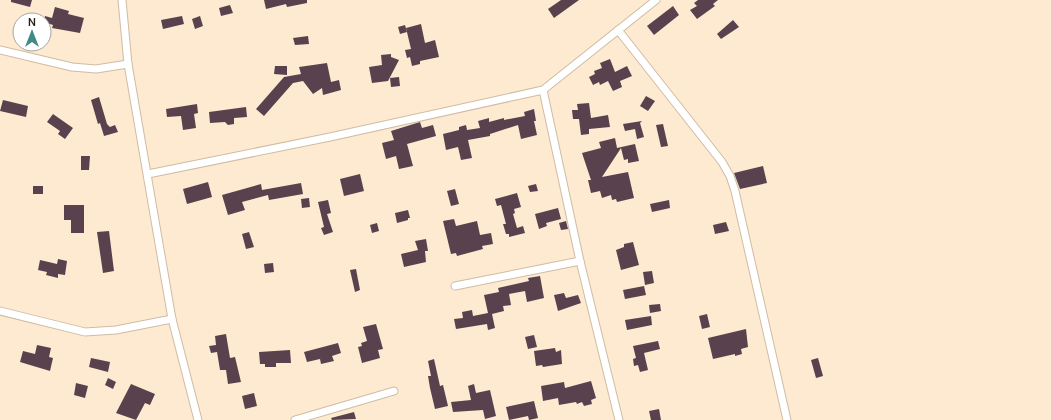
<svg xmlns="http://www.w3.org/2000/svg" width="1051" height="420" font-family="Manrope,sans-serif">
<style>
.building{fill:#59414e}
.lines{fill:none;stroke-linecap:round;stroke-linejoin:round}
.minor-casing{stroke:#cfbca4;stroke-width:9}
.minor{stroke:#fff;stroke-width:7}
</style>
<rect width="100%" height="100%" fill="#feead1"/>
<g class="building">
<path d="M11 0H32L30 7 11 2Z"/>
<path d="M264 0H307V3L287 7 286 4 266 9Z"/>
<path d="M561 0H579L554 18 548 9Z"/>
<path d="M698 0H718L713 4 715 6 697 19 690 10 697 6 694 3Z"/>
<path d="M230 5 233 13 221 16 219 8Z"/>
<path d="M673 6 679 15 654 35 647 26Z"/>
<path d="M55 7 69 11 68 14 84 18 80 33 52 28 53 25 44 22 45 16 52 18Z"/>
<path d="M182 16 184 24 163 29 161 20Z"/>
<path d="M200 16 203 26 195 29 192 19Z"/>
<path d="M733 20 739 27 721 39 717 34Z"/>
<path d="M421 24 425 43 435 40 439 57 420 61V64L412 66 410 57 407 58 405 50 411 49 406 28Z"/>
<path d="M405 25 407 32 400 34 398 27Z"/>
<path d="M308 36 309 44 295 45 293 38Z"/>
<path d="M391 54V57L399 60 388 81 372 83 369 67 382 65 381 55Z"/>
<path d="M610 59 615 72 627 66 632 76 620 81 622 87 613 91 608 81 600 85 599 82 593 85 589 77 595 74 594 71 602 68 600 63Z"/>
<path d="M327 63 331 82 339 80 341 90 323 95 322 88 313 94 303 81 293 83 264 116 256 109 284 77 301 74 299 67Z"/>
<path d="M275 66H287V75L274 74Z"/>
<path d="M399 77 400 86 391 87 390 78Z"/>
<path d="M646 96 655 101 648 111 640 106Z"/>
<path d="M99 97 107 124 110 127 115 125 118 132 104 136 100 123 98 124 91 100Z"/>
<path d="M3 100 28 106 26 117 0 111Z"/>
<path d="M589 103 591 118 608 115 610 127 589 129V134L581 135 579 119H573L572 110H578L577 104Z"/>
<path d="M197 104 198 113 194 114 196 128 183 130 181 116 167 117 166 109Z"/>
<path d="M246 107 247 117 234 118V124L228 125 225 122 210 123 209 112Z"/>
<path d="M534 109 536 121H534L537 135 521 139 518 125 490 134V136L468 140 472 158 461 160 458 147 446 150 443 134 459 130V127L466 125 467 130 480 128 478 121 489 118V122L504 118V120L525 116 524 112Z"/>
<path d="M53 114 73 128 65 139 58 134 60 131 47 122Z"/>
<path d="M642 121 640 123 644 137 637 139 635 129 625 131 623 124Z"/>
<path d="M420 122 422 128 433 125 436 136 407 144 413 166 399 169 396 156 386 159 382 143 394 140 391 131Z"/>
<path d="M663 124 668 146 661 147 656 125Z"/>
<path d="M615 138 617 148 635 144 639 161 628 163V159L624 160 621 148 602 177 628 172 634 198 617 202 616 199 612 200 611 195 602 198 600 191 591 193 588 180H591L582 153 601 148 599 142Z"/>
<path d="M81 156H90L89 170H81Z"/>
<path d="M763 166 767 183 740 189 734 173Z"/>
<path d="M360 174 364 191 344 196 340 179Z"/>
<path d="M208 182 212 197 187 204 183 189Z"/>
<path d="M301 183 303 194 269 200 268 195 242 202 245 210 228 215 222 195 261 184 262 190Z"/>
<path d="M536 184 538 191 530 192 528 186Z"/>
<rect x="33" y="186" width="10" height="8"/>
<path d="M455 189 459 204 451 206 447 191Z"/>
<path d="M517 193 521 207 514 209 515 213 513 214 517 228 523 226 525 233 509 237V234H506L503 224H506L501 205 497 206 495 199Z"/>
<path d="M309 198 310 207 302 208 301 199Z"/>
<path d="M328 200 331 213 327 214 333 232 324 235 321 228 324 227 318 202Z"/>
<path d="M669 200 670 208 652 212 650 204Z"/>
<path d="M64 205H84V233H71V220H64Z"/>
<path d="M558 208 561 219 546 223 547 226 539 229 535 214Z"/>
<path d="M408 210 410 218H408V220L397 223 395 213Z"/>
<path d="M454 219 456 226 477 221 480 235 491 233 493 244 482 246 483 249 457 256 456 253 451 254 443 221Z"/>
<path d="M566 221 568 229 561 230 559 223Z"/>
<path d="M726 222 729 231 715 234 713 225Z"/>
<path d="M377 223 379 231 372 233 370 225Z"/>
<path d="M109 231 114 271 103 273 97 232Z"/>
<path d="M249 232 254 247 246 249 242 234Z"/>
<path d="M426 239 428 251H425L426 262 404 267 401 254 418 250 415 241Z"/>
<path d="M633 242 639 265 621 270 616 250 624 247V244Z"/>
<path d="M58 259 67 261 65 275 58 274V278L46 275 47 272 38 270 40 260 57 264Z"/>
<path d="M273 263 274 272 265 273 264 264Z"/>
<path d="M356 269 360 290 355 292 350 270Z"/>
<path d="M652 271 654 283 645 285 643 272Z"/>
<path d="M540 276 544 298 527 302 525 291 509 294 511 305 503 306 504 311 492 314 495 328 488 330 487 324 456 329 454 319 463 318 462 312 472 310 473 316 488 313 484 295 499 292 498 288 529 281 528 278Z"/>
<path d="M644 286 646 295 625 299 623 290Z"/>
<path d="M564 293 566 298 578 295 581 303 558 311 554 295Z"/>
<path d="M660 304 661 311 650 313 649 305Z"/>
<path d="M707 314 710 327 702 329 699 316Z"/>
<path d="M651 316 652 325 627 330 625 320Z"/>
<path d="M376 324 383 349 378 350 380 358 362 363 358 347 362 346 361 343 367 341 363 327Z"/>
<path d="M746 329 748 347 741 349 742 354 735 356V354L713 359 708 338Z"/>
<path d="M226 334 230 358 235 357 241 382 228 384 226 370H220L217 352 211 353 209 346 216 345 215 336Z"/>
<path d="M534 335 537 347 528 349 525 337Z"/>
<path d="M658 341 660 349 644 353 648 370 640 372 638 365 634 366 633 359 636 358 633 346Z"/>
<path d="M338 343 341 353 332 356 334 361 321 364 320 359 307 362 304 352Z"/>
<path d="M37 345 51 348 49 357 53 358 50 371 20 362 23 351 35 354Z"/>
<path d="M555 348 556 352 561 350 562 364 543 367 542 365 536 366 534 351Z"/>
<path d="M290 350 291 363H276V367H265V364H260L259 352Z"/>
<path d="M91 358 110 362 108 372 89 367Z"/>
<path d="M818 358 823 376 816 378 811 360Z"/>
<path d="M434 359 440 386 443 385 448 406 435 409 430 388 428 376H431L428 361Z"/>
<path d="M108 378 116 382 113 389 105 385Z"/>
<path d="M591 381 596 398 591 400 592 404 584 406 582 402 577 404 576 402 559 405 558 398 543 401 541 386 564 382 565 388Z"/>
<path d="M76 383 88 386 85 398 74 395Z"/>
<path d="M131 384 155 394 150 405 145 403 136 420 116 413Z"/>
<path d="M474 384 476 393 490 390 496 416 485 419 483 410 453 412 451 402 471 400 468 386Z"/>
<path d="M254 393 257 406 245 409 242 396Z"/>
<path d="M534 401 538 418 529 420 528 416 509 420 506 407Z"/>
<path d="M659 409 661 420H651L649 411Z"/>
<path d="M354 412 356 419 332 420 331 418Z"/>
</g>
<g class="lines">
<g class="minor-casing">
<g id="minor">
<path d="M122 0 128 64 172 319 198 420"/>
<path d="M618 30 722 162 730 176 735 191 787 420"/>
<path d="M0 50 72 67 96 69 128 64"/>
<path d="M543 90 580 261 619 420"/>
<path d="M148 174 330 137 543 90 656 0"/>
<path d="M455 286 580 261"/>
<path d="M0 311 85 332 116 330 172 319"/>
<path d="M295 420 394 391"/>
</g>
</g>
<use href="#minor" class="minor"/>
</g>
<g transform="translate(32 32)"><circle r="19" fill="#ffffff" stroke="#a7a5a1"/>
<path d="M0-3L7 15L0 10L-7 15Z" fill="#428a86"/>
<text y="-6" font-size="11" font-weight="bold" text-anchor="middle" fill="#241d14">N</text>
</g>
</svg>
